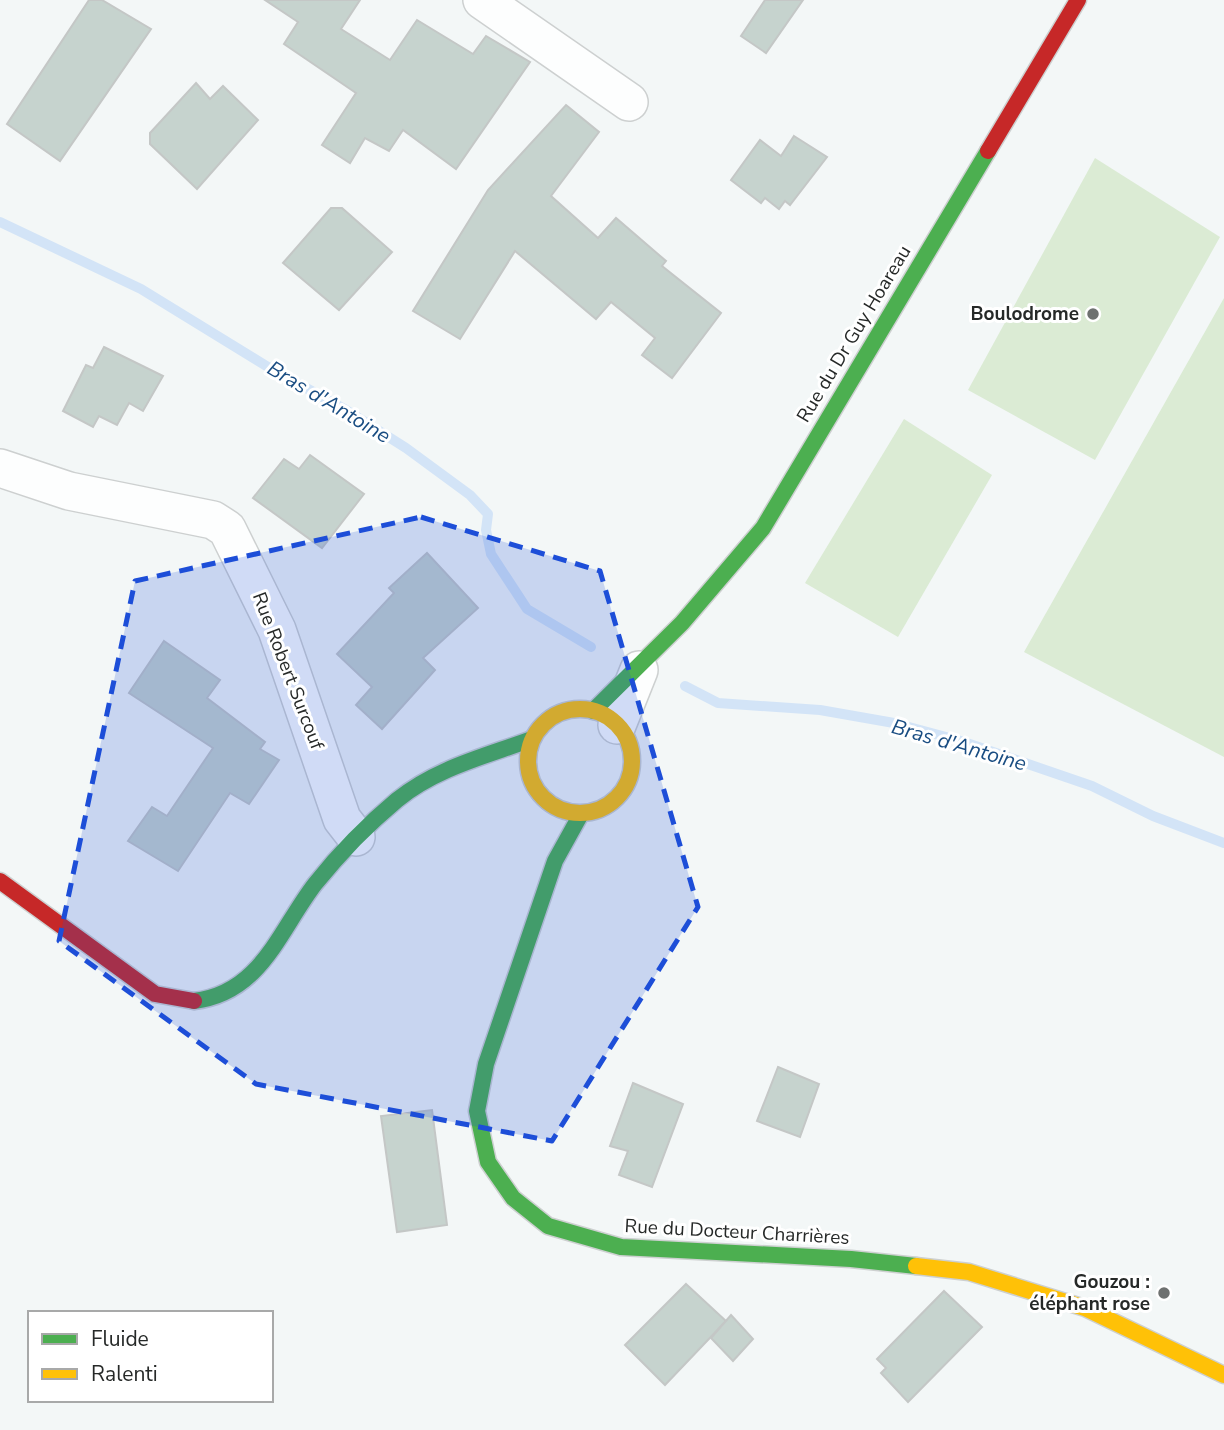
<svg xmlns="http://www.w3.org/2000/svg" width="1224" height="1430" font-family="'Nunito Sans',sans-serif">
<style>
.green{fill:#dbebd4}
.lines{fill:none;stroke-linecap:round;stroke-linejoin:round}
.stream{stroke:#d3e4f7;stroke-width:10}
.building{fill:#c6d3ce;stroke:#c4c7c6;stroke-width:2}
.street-casing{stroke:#cdd0d0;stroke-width:40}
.fast-casing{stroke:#cdd0d0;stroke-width:19}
.slow-casing{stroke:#cdd0d0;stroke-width:19}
.jam-casing{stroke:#cdd0d0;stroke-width:19}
.street{stroke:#fdfefe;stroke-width:37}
.fast{stroke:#4caf50;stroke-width:16}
.slow{stroke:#ffc107;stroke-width:16}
.jam{stroke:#c62828;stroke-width:16}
.marked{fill:#1d4ed8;fill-opacity:0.2;stroke:#1d4ed8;stroke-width:5;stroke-dasharray:14 9;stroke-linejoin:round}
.poi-dot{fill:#6e7170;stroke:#fff;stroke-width:2.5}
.labels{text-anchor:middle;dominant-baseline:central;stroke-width:6;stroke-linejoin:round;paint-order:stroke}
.poi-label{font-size:19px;font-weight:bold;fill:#262928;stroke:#fff;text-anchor:end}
.street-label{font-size:19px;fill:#262928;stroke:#fff}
.water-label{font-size:21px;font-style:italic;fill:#1a4d82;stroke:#fff}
</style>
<rect width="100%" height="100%" fill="#f3f7f7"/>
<g class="green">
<path d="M1095 158 1220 237 1095 460 968 390Z"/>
<path d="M1224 298V757L1024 652Z"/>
<path d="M904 419 992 475 898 637 805 583Z"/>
</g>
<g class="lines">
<g class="stream">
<path d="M0 222 141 289 268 367 346 410 406 448 470 495 488 514 486 530 491 554 527 609 591 647"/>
<path d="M685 686 718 703 820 710 894 723 961 741 1092 786 1153 816 1224 843"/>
</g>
</g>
<g class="building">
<path d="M89 0H102L151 29 60 161 7 124Z"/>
<path d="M265 0H360L341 29 390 60 417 20 473 54 486 36 530 62 456 169 403 130 389 151 365 138 350 163 322 145 356 93 284 44 298 22Z"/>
<path d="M765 0H803L766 53 741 36Z"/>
<path d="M196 83 210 99 223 86 258 120 197 189 150 144V133Z"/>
<path d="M566 105 599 132 551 196 598 238 616 218 666 261 662 266 721 313 672 378 642 355 655 338 611 302 596 319 515 251 460 339 413 311 488 190Z"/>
<path d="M794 136 827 157 790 205 785 201 779 209 765 198 761 203 731 180 760 140 781 156Z"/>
<path d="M331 208H342L392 252 339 310 283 263Z"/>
<path d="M104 347 163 376 143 411 129 403 117 425 99 416 93 427 63 411 86 365 93 368Z"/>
<path d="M310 455 364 494 322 548 253 498 284 459 299 469Z"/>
<path d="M427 553 478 608 423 658 435 670 382 729 356 705 372 687 337 654 394 593 389 588Z"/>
<path d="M164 641 220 680 207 698 265 742 260 749 279 760 249 804 230 793 178 871 128 841 152 807 167 816 213 748 129 693Z"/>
<path d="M778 1067 819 1084 800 1137 757 1121Z"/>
<path d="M633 1083 683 1104 652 1187 619 1175 628 1151 610 1146Z"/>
<path d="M432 1110 447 1225 397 1232 381 1116Z"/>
<path d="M686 1284 726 1321 665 1385 625 1345Z"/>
<path d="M944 1291 982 1327 908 1402 881 1373 886 1368 877 1359Z"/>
<path d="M731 1315 753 1339 733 1361 711 1338Z"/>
</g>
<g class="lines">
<g class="street-casing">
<g id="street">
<path d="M482 0 629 102"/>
<path d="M0 468 69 491 213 520 227 529 277 630 342 819 356 837"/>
<path d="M617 725 639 670"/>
</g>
</g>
<g class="fast-casing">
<g id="fast">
<path d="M593 711 682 623 763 528 988 151"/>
<path d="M581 814 555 861 486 1064 477 1111 488 1162 513 1198 548 1226 621 1247 851 1259 916 1266"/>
<path d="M194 1001C261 993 279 931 315 884 339 854 367 825 397 800 436 768 486 756 532 739"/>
</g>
</g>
<g class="slow-casing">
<g id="slow">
<circle cx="580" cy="761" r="52"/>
<path d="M916 1266 969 1272 1085 1308 1224 1375"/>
</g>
</g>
<g class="jam-casing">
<g id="jam">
<path d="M988 151 1078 0"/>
<path d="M0 881 155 994 194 1001"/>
</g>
</g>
<use href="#street" class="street"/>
<use href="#fast" class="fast"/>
<use href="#slow" class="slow"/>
<use href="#jam" class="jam"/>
</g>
<path class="marked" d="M421 517 600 571 698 907 552 1141 256 1084 59 941 135 581Z"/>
<g class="poi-dot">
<circle cx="1093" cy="314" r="7"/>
<circle cx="1164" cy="1293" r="7"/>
</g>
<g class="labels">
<g class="poi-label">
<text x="1079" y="314">Boulodrome</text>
<text x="1150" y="1282">Gouzou :<tspan x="1150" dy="22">éléphant rose</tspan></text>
</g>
<g class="street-label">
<text transform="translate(854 334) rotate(-59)">Rue du Dr Guy Hoareau</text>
<text transform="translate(288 671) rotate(69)">Rue Robert Surcouf</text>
<text transform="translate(737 1232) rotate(3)">Rue du Docteur Charrières</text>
</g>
<g class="water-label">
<text transform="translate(329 402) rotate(31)">Bras d'Antoine</text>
<text transform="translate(959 745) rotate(16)">Bras d'Antoine</text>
</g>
</g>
<rect x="28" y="1311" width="245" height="91" fill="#ffffff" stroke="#a8a9a9" stroke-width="2"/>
<rect x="42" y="1334" width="35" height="10" fill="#4caf50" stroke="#a8a9a9" stroke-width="2"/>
<text x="91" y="1346" font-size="21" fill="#262928">Fluide</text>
<rect x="42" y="1369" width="35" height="10" fill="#ffc107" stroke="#a8a9a9" stroke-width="2"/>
<text x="91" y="1381" font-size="21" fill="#262928">Ralenti</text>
</svg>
